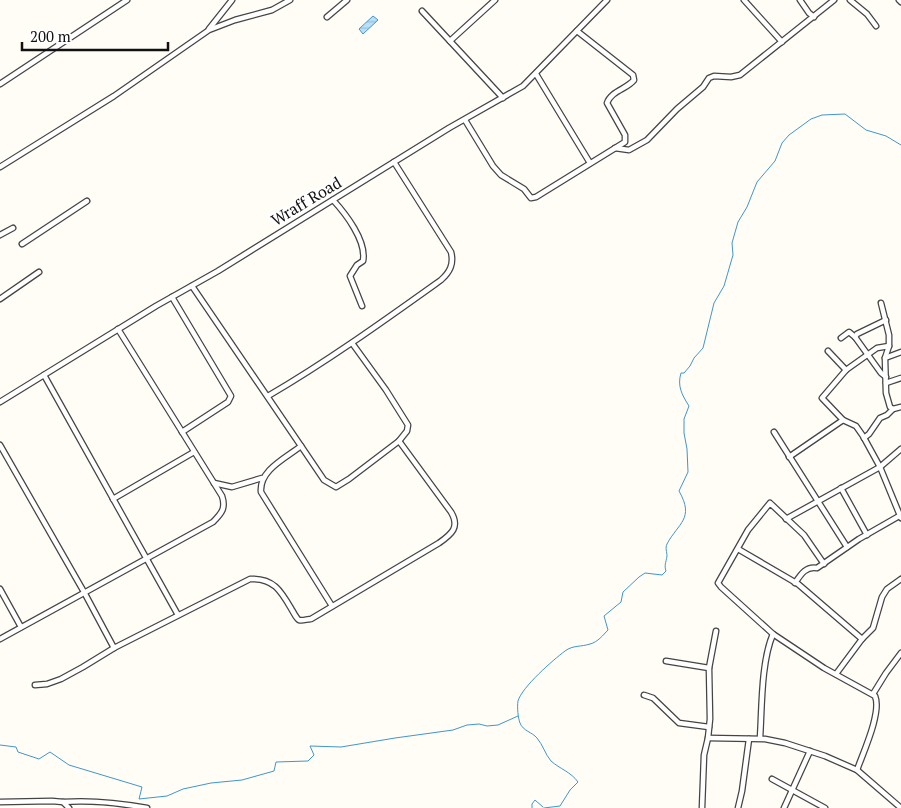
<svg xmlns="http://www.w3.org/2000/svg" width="901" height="808" font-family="'PT Serif',serif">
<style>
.water{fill:url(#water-rules);stroke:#3f96cf}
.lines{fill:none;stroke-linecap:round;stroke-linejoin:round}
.stream{stroke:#3f96cf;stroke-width:1}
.minor-casing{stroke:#444;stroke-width:7}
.minor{stroke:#fff;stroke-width:4.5}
.labels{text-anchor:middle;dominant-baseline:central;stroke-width:5;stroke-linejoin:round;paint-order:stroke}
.street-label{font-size:16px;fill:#111;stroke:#fff}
</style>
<defs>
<pattern id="water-rules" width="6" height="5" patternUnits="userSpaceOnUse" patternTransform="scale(1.25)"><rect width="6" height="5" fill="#b9e0f7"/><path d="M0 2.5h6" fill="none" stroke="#9ebfd3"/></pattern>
</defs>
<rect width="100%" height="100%" fill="#fffdf5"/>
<path class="water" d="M373 16 378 20 363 34 359 29Z"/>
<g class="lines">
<g class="stream">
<path d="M0 745 16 747 18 752 39 759 50 752 69 765 142 787 139 799 167 796 183 789 211 783 242 780 274 771 276 762 308 761 314 755 310 746 341 747 395 738 453 730 467 725 479 724 487 726 498 725 518 716"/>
<path d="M532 808V804L535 800 543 807"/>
<path d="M544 808 560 806 570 790 578 782C571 772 560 769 551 761 545 754 543 745 537 738 532 732 523 731 520 723 518 718 517 707 518 701 522 687 553 660 565 651 573 645 581 647 590 644 598 642 603 635 608 630L604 616 621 602 623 592 639 577 645 573 662 575 666 571C664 565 666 563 667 556 667 552 665 548 667 544 678 523 695 519 679 491L688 472 687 449 684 433V419L689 406C682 395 677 386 681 373H684L690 366 694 358 703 348 714 303 724 286 733 255 732 243 738 222 747 207 757 182 775 161 782 143 789 135 811 119 822 115 845 114 866 130 886 136 901 145"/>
</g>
<g class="minor-casing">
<g id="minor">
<path d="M744 0 782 42"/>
<path d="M800 0 809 13 814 17"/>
<path d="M850 0 867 14 876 26"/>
<path d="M899 0 901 2"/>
<path d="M422 11 503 98"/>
<path d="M327 17 347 0"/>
<path d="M209 29 232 0"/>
<path d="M450 41 495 0"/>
<path d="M536 74 590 163"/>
<path d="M0 84 127 0"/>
<path d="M465 120 493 166 501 175 524 189 531 198 536 197 625 142V135L607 103C611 91 627 89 634 80L633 75 577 31"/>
<path d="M615 148 629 150 647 140 677 109 703 87 709 78 714 76 731 77 740 75 834 0"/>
<path d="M0 167 114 96 209 30 235 20 272 10 290 0"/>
<path d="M333 200C345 213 367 241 363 261L357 265 350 276 362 306"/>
<path d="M0 235 13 228"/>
<path d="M22 244 87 201"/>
<path d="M192 286 301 446C286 458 259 470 261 492L332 606"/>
<path d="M172 297 231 396 228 402 182 432"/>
<path d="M0 299 39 272"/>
<path d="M881 303 889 335V346L885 358 886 393 890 407 893 409"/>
<path d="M886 320 857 334 855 337 881 373 886 377"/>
<path d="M841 338 849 332 855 337"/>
<path d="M352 343 386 390 408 425 407 431 399 441"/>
<path d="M889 346 877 348 846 370 822 398 843 420 856 426 863 436 880 467 901 518"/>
<path d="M828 351 846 370"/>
<path d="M885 358 901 352"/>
<path d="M44 375 178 615"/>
<path d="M886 383 901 378"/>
<path d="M268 396C328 361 385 320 441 280 450 272 454 264 451 252L394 162"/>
<path d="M0 402 156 306 218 271 449 128 523 86 607 0"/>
<path d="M774 432 847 547"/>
<path d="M864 438 869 434 880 418 887 415 893 409 901 407"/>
<path d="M0 445 84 592 114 648"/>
<path d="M789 457 843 420"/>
<path d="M214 483 232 487 262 478"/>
<path d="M841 488 867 535"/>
<path d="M113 499 194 452"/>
<path d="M786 519 880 467 901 449"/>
<path d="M738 549 798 584 862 639"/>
<path d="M824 564 804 535 770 503 748 530 718 583 721 587 773 634 824 668 875 696C882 712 863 753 857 770"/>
<path d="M795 583C801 574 806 566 817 568L859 539 901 515"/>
<path d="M0 589 21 627"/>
<path d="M0 639 213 522C222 513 226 508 222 496L118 329"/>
<path d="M666 661 709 668"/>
<path d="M836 674 862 639 873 628 882 597 887 589 901 579"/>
<path d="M35 685 47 684 61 679 83 667 114 648 250 579C274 578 281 591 292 610 294 613 296 618 299 620 303 621 307 619 311 619L439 543C452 534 460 527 451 512L399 441 349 479 336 487 324 480 301 446"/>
<path d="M873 694 886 673 901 653"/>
<path d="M644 695 653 698 679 723 709 727"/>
<path d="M708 738 765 739 785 743 825 756 857 770 901 808"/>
<path d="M760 738C762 707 761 662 773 634"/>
<path d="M772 779 825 808"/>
<path d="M0 802 52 801 63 802 69 808"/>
<path d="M63 802C91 800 120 803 147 808"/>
<path d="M702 808 704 755 708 738 710 719 709 668 716 631"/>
<path d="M738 808 742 791 749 739"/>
<path d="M784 808 810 751"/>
</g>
</g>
<use href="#minor" class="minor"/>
</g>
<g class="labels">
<g class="street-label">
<text transform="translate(306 201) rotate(-31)">Wraff Road</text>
</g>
</g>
<path d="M22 42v8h146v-8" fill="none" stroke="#111111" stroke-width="2.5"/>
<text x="30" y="42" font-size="15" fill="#111111" stroke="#ffffff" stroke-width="4" paint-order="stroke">200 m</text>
</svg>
